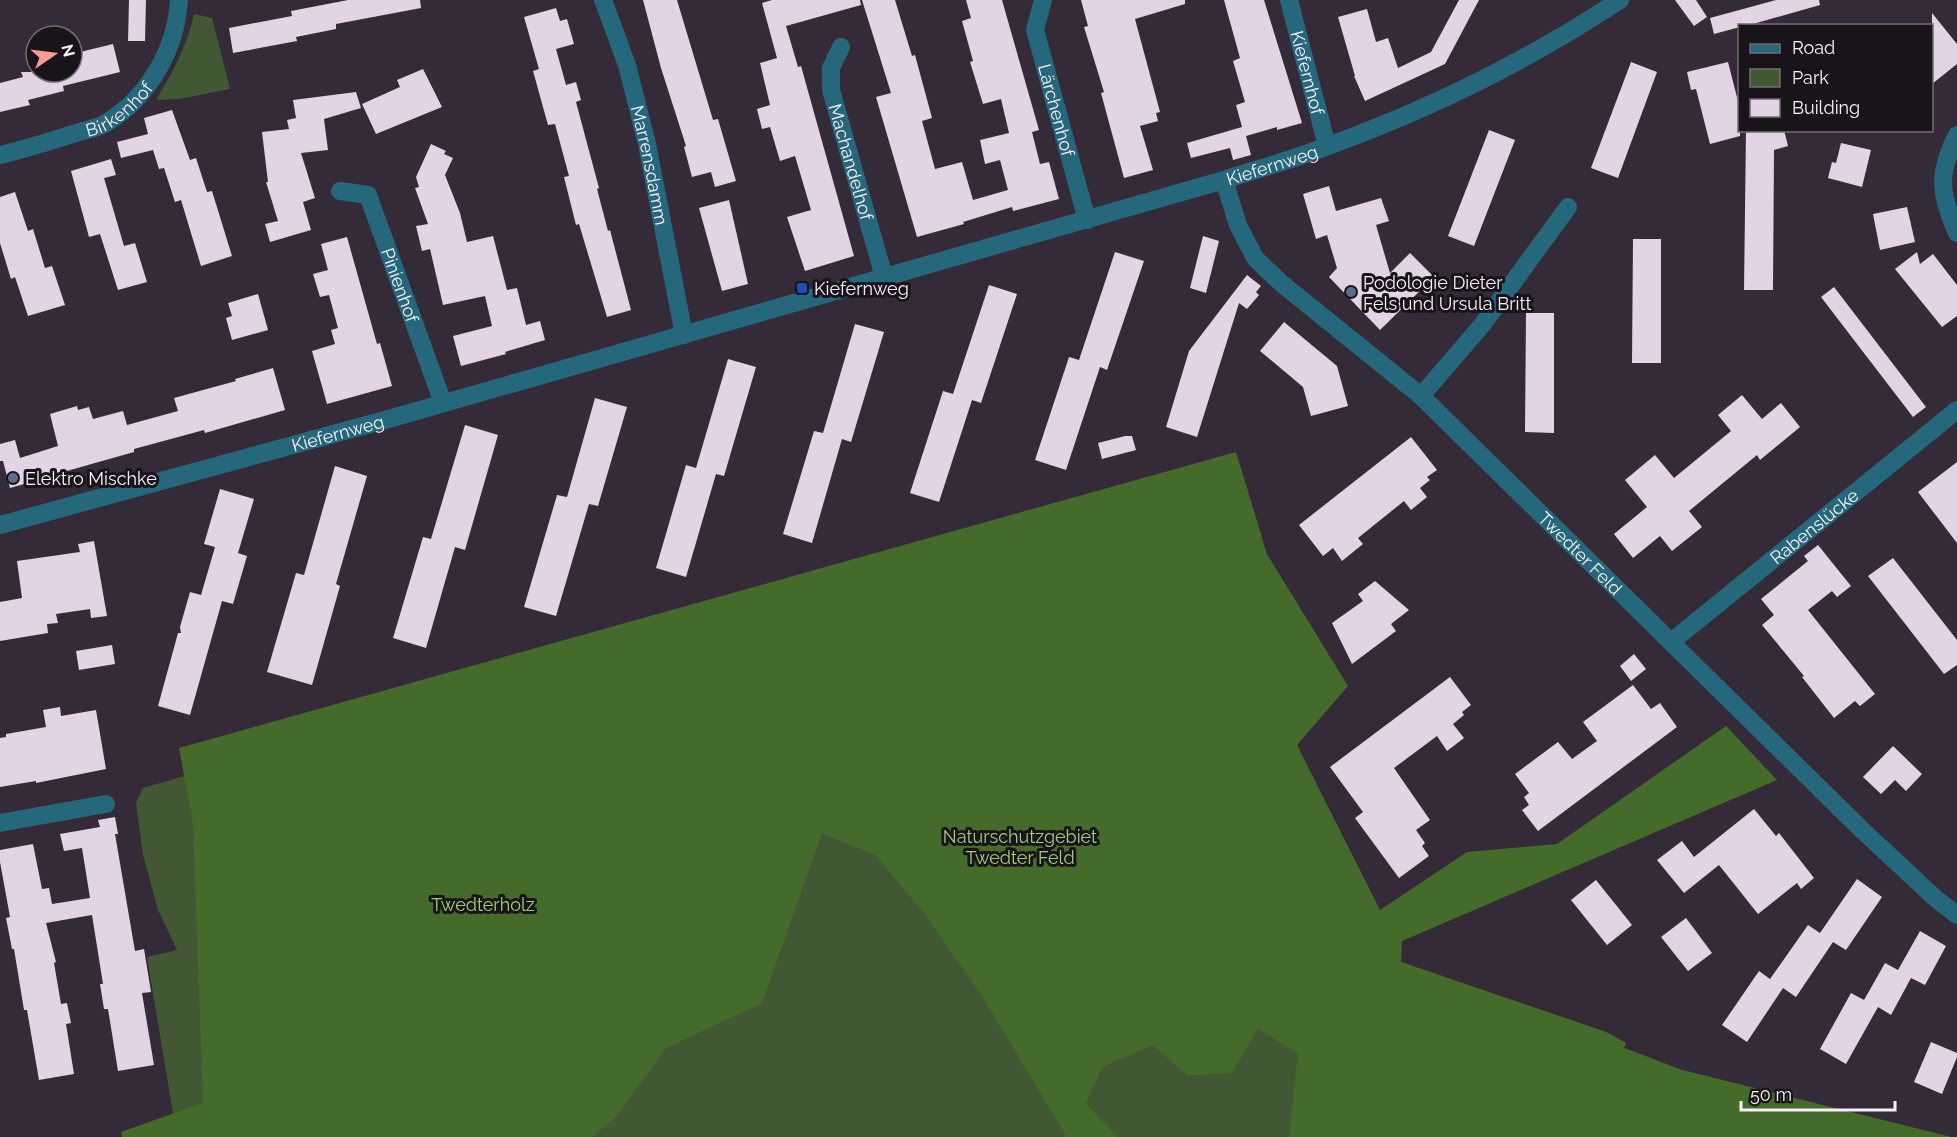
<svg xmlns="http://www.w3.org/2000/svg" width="1957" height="1137" font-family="Raleway,sans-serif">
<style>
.green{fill:#425834}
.forest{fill:#456b2a}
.building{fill:#e2d4e5}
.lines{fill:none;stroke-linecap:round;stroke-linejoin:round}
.minor{stroke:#25687c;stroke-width:18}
.transit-dot{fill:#1a4fb4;stroke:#19141a;stroke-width:2}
.service-dot{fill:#5c6f8a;stroke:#19141a;stroke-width:2}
.labels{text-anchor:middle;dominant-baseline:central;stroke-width:6;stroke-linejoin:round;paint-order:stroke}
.street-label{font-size:18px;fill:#f7f0f9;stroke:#19141a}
.poi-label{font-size:18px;fill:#f7f0f9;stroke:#19141a;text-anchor:start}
.park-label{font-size:18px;fill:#9bd177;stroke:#19141a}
</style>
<rect width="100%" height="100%" fill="#352a37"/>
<g class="green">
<path d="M194 14 212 18 230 89 179 99 156 100C173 72 187 46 194 14Z"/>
<path d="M335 732 1297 740 1337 940 1606 1032 1626 1043 1624 1048 1682 1070 1951 1137H177L147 957 177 950 158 910 143 855 136 803 143 788Z"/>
</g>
<path class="forest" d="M1236 452 1267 554 1348 686 1297 745 1380 910 1467 852 1557 844 1726 726 1777 780 1402 941 1401 962 1606 1032 1626 1043 1624 1048 1682 1070 1951 1137H1289L1298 1054 1258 1028 1232 1073 1187 1075 1153 1045 1102 1067 1086 1104 1118 1137H1065V1134L982 996 924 913 875 855 822 833 762 1003 666 1048 615 1118 592 1137H122L121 1132 203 1103 193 823 179 748Z"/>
<g class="building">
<path d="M129 0H146L145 41H128Z"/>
<path d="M348 0H420L421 8 336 24V29L296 37 297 41 233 53 229 28 292 16 291 11Z"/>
<path d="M643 0H677L713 120 718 119 736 181 715 187 711 172 692 177 684 147 686 146 661 68Z"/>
<path d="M772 0H860L861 5 786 26 798 67 801 66 854 256 805 271 787 217 811 210 795 156 780 161 770 127 762 129 757 109 770 105 760 63 777 58 762 3Z"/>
<path d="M862 0H895L912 56 915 55 932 118 922 121 935 169 962 162 973 200 1008 190 1000 160 985 164 980 140 1009 133 1001 99 983 104 970 62 973 61 962 21 971 18 966 0H1002L1039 130 1032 132 1040 164 1049 162 1059 199 1013 211 1012 207 963 222 964 224 917 237 876 97 891 93Z"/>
<path d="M1081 0H1185V4L1135 19 1160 112 1156 113 1158 121 1140 126 1153 170 1124 178 1101 93 1104 92 1084 27 1088 26Z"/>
<path d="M1224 0H1264L1302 123 1277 130V127L1246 136 1251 155 1233 160 1230 148 1191 158 1187 143 1242 127 1236 105 1245 102 1233 61 1240 58Z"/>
<path d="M1459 0H1479L1445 64 1365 101 1354 76H1355L1338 17 1367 9 1376 42 1388 38 1398 68 1431 52Z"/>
<path d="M1675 0H1696L1707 17 1694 26Z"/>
<path d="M1776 0H1819L1820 5 1746 26H1740V27L1714 34 1710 18Z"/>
<path d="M556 8 560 21 567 19 574 44 556 49 566 85 576 82 581 100 576 102 599 188 597 189 608 231 610 230 631 310 607 317 579 224 576 225 564 177 569 176 555 124 548 125 533 71 539 69 524 17Z"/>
<path d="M1932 13 1957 44V64L1932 84Z"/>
<path d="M113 44 120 72 63 86 64 91 28 100 30 105 0 112V83L23 77 21 72H72V54Z"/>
<path d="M1631 62 1657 72 1618 178 1591 168Z"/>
<path d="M1728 62 1740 109V136L1710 144 1696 89 1691 90 1687 72Z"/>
<path d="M423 69 442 107 376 134 362 104 400 87 397 80Z"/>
<path d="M356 92 361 108 324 119 328 150 301 153 315 198 303 202 311 230 270 242 265 224 278 221 266 182H268L262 132 289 129 287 120 296 118 293 100Z"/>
<path d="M172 110 190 160 196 158 207 192 212 191 232 256 201 266 181 200 175 202 164 168 159 169 153 150 121 158 117 142 148 134 144 118Z"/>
<path d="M1489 130 1515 140 1474 246 1448 236Z"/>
<path d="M1746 130H1784L1788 146 1774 150 1773 290H1744Z"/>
<path d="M1841 143 1871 150 1862 187 1828 178 1832 162 1836 163Z"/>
<path d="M431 144 446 151 444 154 453 158 445 175 460 213 467 242 493 236 507 290 517 288 526 325 540 321 545 340 505 352 506 354 461 366 453 336 492 326 485 296 443 305 430 249 422 251 416 226 428 224 415 188 419 187 416 177Z"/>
<path d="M111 159 116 175 104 178 124 246 135 243 147 282 118 290 100 234 89 237 71 171Z"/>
<path d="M1329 186 1336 211 1381 198 1389 221 1376 225 1390 273 1410 253 1434 277 1380 330 1329 277 1337 268 1327 235 1316 239 1303 194Z"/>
<path d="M15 192 28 231 33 229 45 268 52 266 65 305 28 316 15 277 11 279 0 243V197Z"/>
<path d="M729 200 748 284 722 291 699 208Z"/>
<path d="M1907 207 1915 242 1880 250 1873 214Z"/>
<path d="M1203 236 1219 241 1206 293 1190 288Z"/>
<path d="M347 237 377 344 380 343 392 386 327 404 312 351 335 344 331 330 338 328 329 295 320 297 313 274 328 270 321 244Z"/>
<path d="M1633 239H1661V363H1632Z"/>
<path d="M1115 252 1144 261 1107 370 1100 367 1066 470 1035 460 1069 357 1079 360Z"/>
<path d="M1917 252 1920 264 1933 254 1957 285V316L1942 327 1895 269Z"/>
<path d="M1247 275 1261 286 1256 292 1259 295 1247 309 1239 303 1197 437 1166 427 1189 351Z"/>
<path d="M989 285 1017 294 981 403 972 400 939 502 910 493 943 391 953 394Z"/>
<path d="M1834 287 1926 407 1913 417 1821 297Z"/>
<path d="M258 294 268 330 232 340 226 318 232 316 228 303Z"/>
<path d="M1526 313H1554V433L1525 432Z"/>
<path d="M1284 322 1337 366 1348 406 1311 416 1303 387 1260 351Z"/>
<path d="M855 324 884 332 851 442 842 439 812 543 783 534 814 431 823 433Z"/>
<path d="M728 359 756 367 724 476 716 474 686 577 656 568 686 465 696 468Z"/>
<path d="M273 368 285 410 205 433 204 430 134 449V452L35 480V481L10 488 3 461H0V444L15 440 20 458 58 446 50 414 77 406 78 410 89 407 93 419 123 411 127 425 178 411 174 398 236 381 235 379Z"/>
<path d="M1742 395 1762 419 1781 403 1800 427 1760 460 1757 455 1689 511 1702 527 1672 551 1660 536 1633 558 1614 534 1647 507 1625 480 1655 455 1674 478 1731 431 1718 415Z"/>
<path d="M595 398 627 407 598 506 589 504 556 616 524 607 557 495 567 497Z"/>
<path d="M465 425 498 435 465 550 455 547 426 648 393 638 423 537 431 539Z"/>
<path d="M1125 436H1132L1136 450 1102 459 1098 443Z"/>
<path d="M1411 437 1437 470 1427 477 1430 480 1420 488 1427 497 1411 510 1404 501 1358 538 1363 544 1342 561 1333 548 1323 556 1299 525Z"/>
<path d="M1957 462V543L1918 492Z"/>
<path d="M335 466 367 476 336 584 340 586 312 685 267 672 296 573 304 575Z"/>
<path d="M220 489 254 499 238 553 247 556 233 604 222 601 190 715 158 706 178 633H181L180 627 190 592 201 595 215 547 204 544Z"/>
<path d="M94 541 107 616 91 618 90 609 56 614 58 623 47 624 48 633 0 641V602L22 598 17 561 80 552 78 544Z"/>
<path d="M1818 545 1851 586 1837 597 1832 591 1808 610 1875 694 1860 706 1855 701 1834 718 1802 677 1804 676 1762 625 1774 615 1761 599 1808 561 1804 556Z"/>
<path d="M1893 558 1957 640V665L1944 674 1868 576Z"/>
<path d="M1375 581 1409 610 1391 624 1396 631 1352 664 1332 623 1363 601 1358 594Z"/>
<path d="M112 645 115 664 79 670 76 651Z"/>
<path d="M1634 654 1646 669 1631 681 1620 666Z"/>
<path d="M1450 677 1471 705 1462 712 1464 715 1453 724 1464 738 1447 751 1437 736 1394 768 1430 820 1416 830 1425 843 1422 846 1429 856 1399 878 1355 818 1363 812 1330 767Z"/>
<path d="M1633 685 1651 709 1660 703 1677 727 1538 831 1522 810 1529 805 1524 797 1529 793 1515 774 1558 742 1572 759 1597 741 1583 722Z"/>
<path d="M60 707 61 716 96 710 106 769 36 783V781L0 787V738L6 737V734L46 727 43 710Z"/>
<path d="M1893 746 1922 774 1906 791 1895 780 1881 794 1863 777Z"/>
<path d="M1754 809 1776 836 1779 833 1814 878 1801 889 1797 883 1758 914 1719 865 1684 893 1657 860 1682 841 1694 857Z"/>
<path d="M115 817 118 834H115L135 951 144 949 151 992 142 993 154 1065 118 1071 108 1009H104L100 984H103L92 915 46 923 56 962 54 963 61 1004 67 1003 71 1023 66 1024 74 1074 39 1080 27 1010H24L14 949H12L6 918 10 917 0 862V850L33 844 42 889 49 888 52 904 90 898 82 848 64 851 60 834 100 827 98 820Z"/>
<path d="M1857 879 1882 897 1846 950 1833 942 1796 997 1783 988 1747 1042 1722 1025 1759 971 1770 979 1808 925 1820 933Z"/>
<path d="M1596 880 1632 925 1607 945 1571 900Z"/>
<path d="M1686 918 1712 953 1688 971 1661 937Z"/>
<path d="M1920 931 1946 946 1925 985 1911 978 1891 1015 1878 1007 1846 1064 1820 1049 1851 993 1864 1000 1885 963 1898 970Z"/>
<path d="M1931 1042 1957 1053V1057L1942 1094 1914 1082Z"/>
</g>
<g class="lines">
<g class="minor">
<path id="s1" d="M603 0 627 65 647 144 684 335"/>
<path id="s2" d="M1043 0 1035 30 1087 220"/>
<path id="s3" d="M1289 0 1327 146"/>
<path id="s4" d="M841 47 831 68V90L884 277"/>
<path d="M1957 135C1937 174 1940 194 1957 233"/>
<path id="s5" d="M0 155C26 149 51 141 76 133 85 130 98 128 106 123 149 97 176 49 179 0"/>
<path id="s6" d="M1224 180 1238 225 1255 258 1281 283 1421 396 1861 829 1935 898 1957 915"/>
<path id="s7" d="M340 191 368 195 443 403"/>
<path d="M1421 396 1482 325 1568 207"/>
<path id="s8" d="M0 525 392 418 1224 180C1258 169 1294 159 1328 146 1430 109 1529 60 1620 0"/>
<path id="s9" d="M1671 642 1957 410"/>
<path d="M0 823 106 804"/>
</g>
</g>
<rect class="transit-dot" x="796" y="282" width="12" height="12" rx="3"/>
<g class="service-dot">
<circle cx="1351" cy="292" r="6"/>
<circle cx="13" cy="478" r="6"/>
</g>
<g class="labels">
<g class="street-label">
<text stroke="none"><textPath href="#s3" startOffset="75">Kiefernhof</textPath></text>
<text stroke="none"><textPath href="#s5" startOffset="129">Birkenhof</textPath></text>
<text stroke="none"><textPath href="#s2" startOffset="114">Lärchenhof</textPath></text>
<text stroke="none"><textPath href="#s4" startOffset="120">Machandelhof</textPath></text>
<text stroke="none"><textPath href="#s8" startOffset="1322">Kiefernweg</textPath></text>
<text stroke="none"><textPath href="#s1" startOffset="172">Marrensdamm</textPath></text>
<text stroke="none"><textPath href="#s7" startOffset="124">Pinienhof</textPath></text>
<text stroke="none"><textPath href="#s8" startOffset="350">Kiefernweg</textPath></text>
<text stroke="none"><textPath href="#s9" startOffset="184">Rabenslücke</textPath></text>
<text stroke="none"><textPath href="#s6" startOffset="524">Twedter Feld</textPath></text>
</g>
<g class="poi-label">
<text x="1363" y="282">Podologie Dieter<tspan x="1363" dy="21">Fels und Ursula Britt</tspan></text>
<text x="814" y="288">Kiefernweg</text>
<text x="25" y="478">Elektro Mischke</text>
</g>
<g class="park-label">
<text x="1020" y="836">Naturschutzgebiet<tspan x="1020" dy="21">Twedter Feld</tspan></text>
<text x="483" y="904">Twedterholz</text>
</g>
</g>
<rect x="1738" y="24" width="195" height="108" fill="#19141a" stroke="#726c73" stroke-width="1.5"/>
<rect x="1750" y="44" width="30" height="9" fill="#25687c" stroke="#726c73" stroke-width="1.5"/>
<text x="1792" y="54" font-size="18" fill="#f7f0f9">Road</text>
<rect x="1750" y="69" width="30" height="18" fill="#425834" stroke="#726c73" stroke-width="1.5"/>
<text x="1792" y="84" font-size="18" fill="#f7f0f9">Park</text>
<rect x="1750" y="99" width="30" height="18" fill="#e2d4e5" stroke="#726c73" stroke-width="1.5"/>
<text x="1792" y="114" font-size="18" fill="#f7f0f9">Building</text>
<g transform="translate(54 54) rotate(76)"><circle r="28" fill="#19141a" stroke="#726c73" stroke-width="1.5"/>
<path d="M0-4.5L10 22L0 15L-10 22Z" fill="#f59c93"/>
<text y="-9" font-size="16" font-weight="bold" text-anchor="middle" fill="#f7f0f9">N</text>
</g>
<path d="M1741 1101v9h154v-9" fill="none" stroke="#f7f0f9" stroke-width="3"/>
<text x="1750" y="1101" font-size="18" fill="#f7f0f9" stroke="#19141a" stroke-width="4.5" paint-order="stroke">50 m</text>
</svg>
